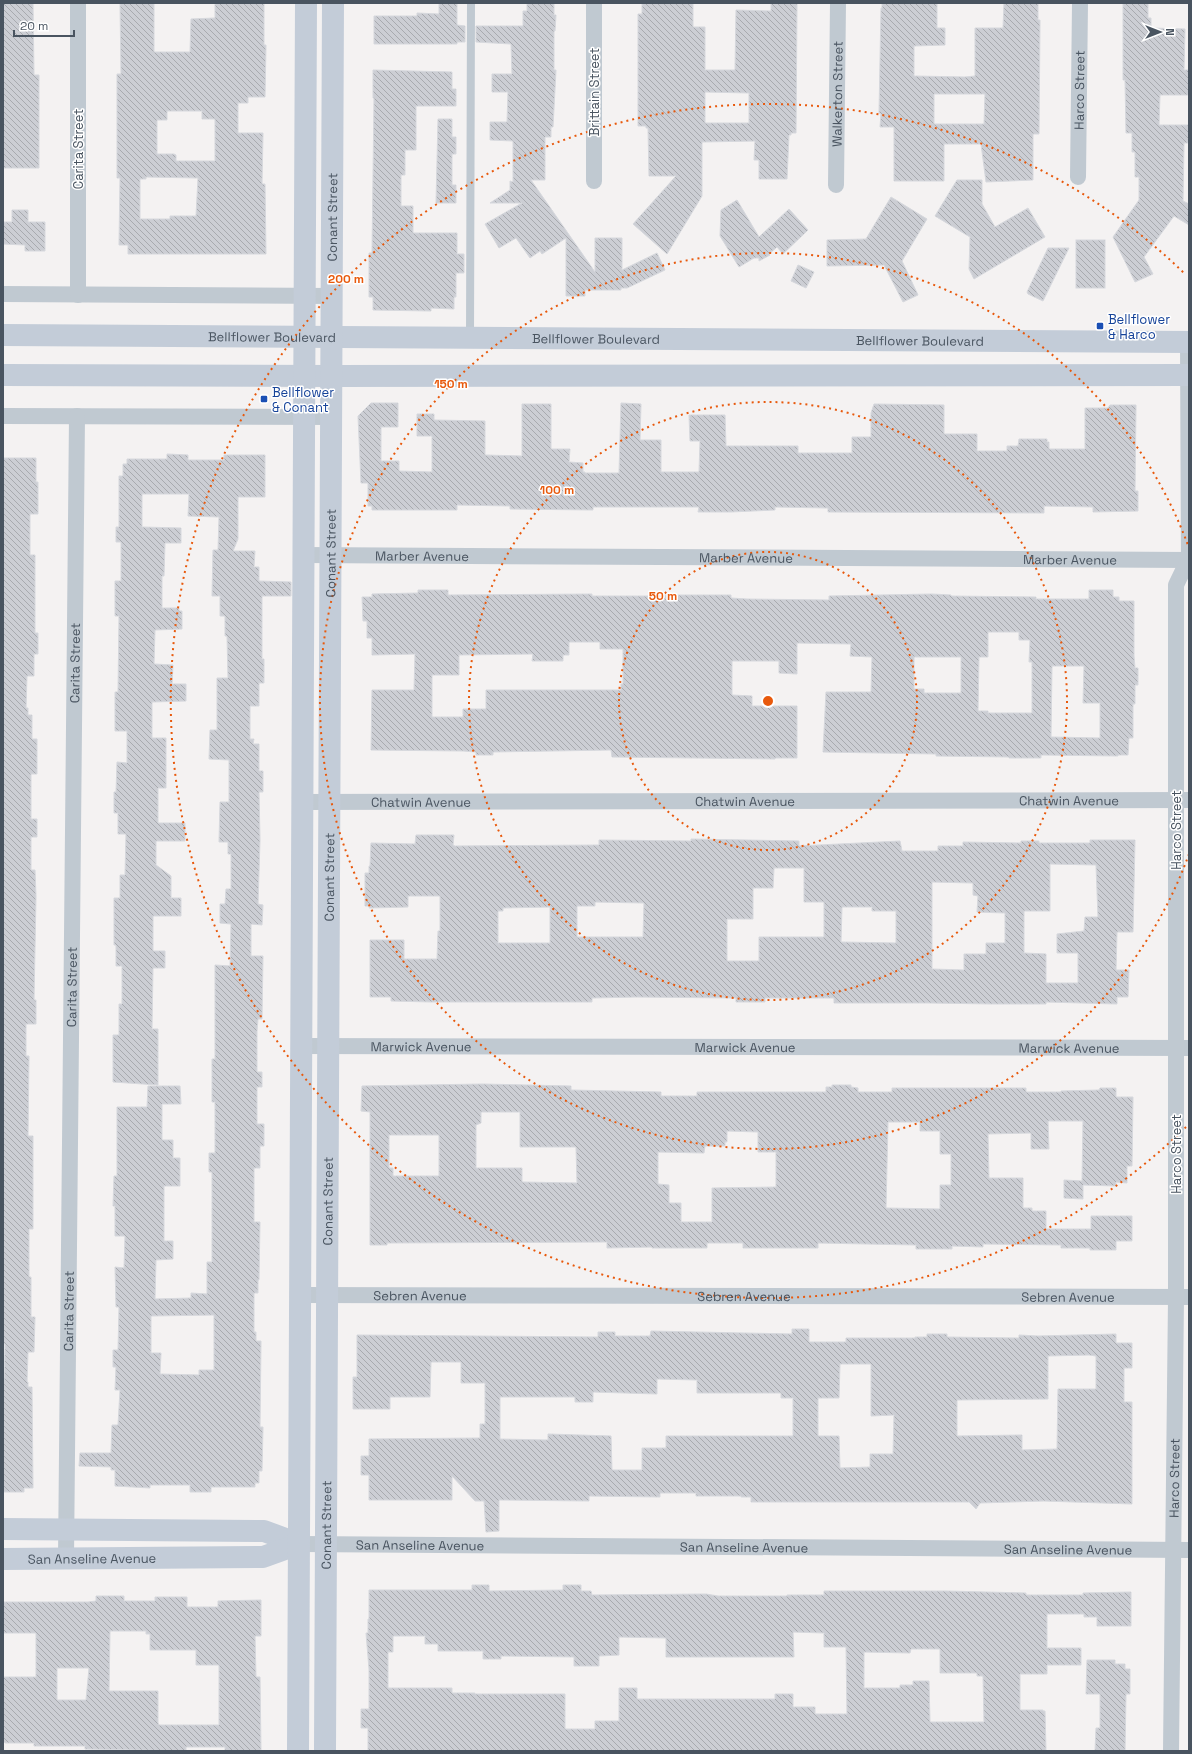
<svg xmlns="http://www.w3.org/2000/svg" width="1192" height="1754" font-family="'Space Grotesk',sans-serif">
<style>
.building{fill:url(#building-back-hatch);stroke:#d6d8dd;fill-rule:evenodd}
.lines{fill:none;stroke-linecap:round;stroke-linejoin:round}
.lane{stroke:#c0c9d1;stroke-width:8}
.street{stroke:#c0c9d1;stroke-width:16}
.secondary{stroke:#c3ccd8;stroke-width:22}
.ring{fill:none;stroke:#e8590c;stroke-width:2;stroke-dasharray:2 4}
.transit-dot{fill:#1a4fb4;stroke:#fff;stroke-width:1.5}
.labels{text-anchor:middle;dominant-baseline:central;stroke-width:3;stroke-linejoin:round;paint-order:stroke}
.street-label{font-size:13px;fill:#495460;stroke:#fff}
.transit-label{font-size:13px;fill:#164399;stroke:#fff;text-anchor:start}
.centre{fill:#e8590c;stroke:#fff;stroke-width:2}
.ring-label{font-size:12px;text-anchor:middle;font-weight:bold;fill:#e8590c;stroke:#fff;stroke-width:3;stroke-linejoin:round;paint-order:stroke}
</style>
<defs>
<pattern id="building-back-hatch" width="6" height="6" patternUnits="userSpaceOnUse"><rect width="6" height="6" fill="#ccced4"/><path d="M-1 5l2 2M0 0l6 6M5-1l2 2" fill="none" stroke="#a8aaaf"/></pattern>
</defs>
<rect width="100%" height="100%" fill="#f4f2f2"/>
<g class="building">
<path d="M3 3H33L34 75H39V168H3Z"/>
<path d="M120 3H154V52H190L191 19 215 18V3H264V45H266L265 97H248V103H238V133H263L262 184H265L266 254H128V245H119L120 178H117V74H121ZM167 111H202V119H215V161H176V155L174 154H157V120H167ZM146 177 198 178 196 216H170V219H140V179H146Z"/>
<path d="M439 3H457V25L465 26V42H457V44H374V16H417V13L439 14Z"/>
<path d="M527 3H554V15H556L555 31H554V70H556L553 127H551V137H545V180H531L595 272V238H622V270L657 253 665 270 627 288H621V290H585V296H566V238L542 254 540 251 530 258 516 238 499 248 485 224 522 203H490L510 190V181L513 182V141L490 140V122H507L508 92H492V74H512L511 44 476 42V26H523V11H527Z"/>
<path d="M642 3H693V27H705V70H735L736 10 771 11V3H797L796 133H791V135H789L787 179H759V160H754L755 141 702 142V196L667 254 633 224 676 176H649L648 128H646V126H638V14H642ZM705 92 749 93V123H705Z"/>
<path d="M882 3H937V28H945V45L914 46V76L965 77 975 76V28H1003L1004 3H1038V20H1040L1039 134H1033V180L986 182 981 144H944V181H894V127H880L881 114 879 113 881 8H882ZM934 94H985L984 124H934Z"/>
<path d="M1123 3H1148V18H1151V28L1185 29 1184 70H1189V95H1160L1159 125H1189V143H1184L1183 201 1189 204V225L1174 216 1144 257 1153 274 1135 282 1113 237 1139 200V177H1135V152H1132V133H1126L1125 80H1123Z"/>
<path d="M373 70 452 72V89H456V106H416V150H405V175H401V206H413V233H457V254H464V273H456V297H454V309L431 308V311L373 310V297H369V253H372L374 98H373Z"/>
<path d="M438 119H452V137H456V154H452V185H456V203H436Z"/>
<path d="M957 180H982V204L995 227 1028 208 1045 237 974 279 969 269 970 237 935 216Z"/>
<path d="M891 197 927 219 902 261 918 295 903 302 884 265 827 266V240L866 239Z"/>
<path d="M737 200 759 237 789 209 808 230 783 254 777 247 769 254 770 255 759 261V258H754L739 267 720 236 721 210Z"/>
<path d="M12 210H28V222H45V251H25V245L3 244V222H12Z"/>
<rect x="1076" y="240" width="29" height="48"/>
<path d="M1048 248H1069L1043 301 1028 294 1027 292Z"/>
<path d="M798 265 814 272 806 288 791 281Z"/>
<path d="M371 403H398V427H381V461H399V471L432 472V436H417V414H434V420L485 421V455L522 456V404H551V449H570L569 462 583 463V472H585V473H619L621 403 641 404 640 440H661V472H699L700 441H690L689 415H725L726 446H798V453H852V437H871V413L874 404 944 405V434H977V451H1007V446H1018L1019 439H1047V442H1049V449H1085V408H1108L1110 405H1136L1135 491H1138V511L1093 512V507L1044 506V513L828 512V508L775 507V510L731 512H698L699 507H593V510L510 509V506L457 505V510H372V506H368V483H361L358 416Z"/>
<path d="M167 454 188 455V460H224V455H265V497H238V539L233 551H255L254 567H259V581L291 582V596H262V659H264V683H259V706H250V739H254L253 744H259V771H263V792H259L260 840 258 904 263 905 262 925 251 924V956H263L262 1019H258L257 1031V1072H262V1087H257V1124H264V1146H260V1168H254V1222H260L259 1280H258V1293H254V1332H256V1341H261L260 1427H263L262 1471H259V1483H255V1487H211V1492H190V1485H150V1488L115 1486V1470H111V1467L79 1466 80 1453H111L112 1425H118L120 1390H115L116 1367H113V1350H118L119 1307H116L115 1267 124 1268 125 1236H115V1206H113L114 1176H117V1107H147L148 1086H180L181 1104H162V1140H173V1158H180V1186H164V1241H173V1259L156 1260 155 1299 191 1298V1293L207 1294V1262H212V1172H209V1153H215V1102H212V1059H215V965L230 966 231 924 220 923V904H225L226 889H231V854H228V842H219L220 802H229V760L209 759 210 730H217V678H228L227 636H225V616H220V596H212L213 550H218L219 517 188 516 189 494H142V527L181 528V543H165L164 576H162V608H179V611H182V629L155 630 154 664 173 665 172 684H186V701L152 702V738H166V788H158V823H185V841H156V865L171 876V898H181V916H153V951H165V968H153L152 1029H158V1085L113 1082V1035H119V1004H122V966H116V945H114V898H120V875H125L126 834H118V813H114V792H116L117 762 127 763V731H115V692H118L119 616H115V581H121V542H116V527H119V476H123V464H127V459H167ZM214 1315V1370H199V1375L160 1374 161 1353H151V1316Z"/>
<path d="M3 458H36V482H38V514H30V555H35V633H38V654H34V676H27L26 708H28V715H32V739H37V774H31V819H37V837H31V870H35L36 896 34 1000H36V1024H26V1056H29L28 1136H33V1229H29V1277H31V1317H35L34 1352H28L27 1382H28V1387H32L33 1488H24V1492H3V1379H4L5 1344H3Z"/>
<path d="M418 590H448V595L592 594V596H658V595H731V598L747 599 829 600V596L932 594 951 595V596L1036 597V599H1089V590H1113V597H1119V601H1134V656L1135 668H1138V685H1135V704H1133V738H1129L1128 755H1118V756L1041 755V758H1009V757L936 756V754L823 752 826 692H871L872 657 850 656 851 644 797 643V674L779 673V661H732V695L752 696V706H797V758H775V759L612 757 611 750 493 752V755H476V752L463 751 371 750 372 690H414L415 654 372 655V638H367V621H363L362 597H372V594L418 593ZM988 632H1019V640H1030L1029 662H1032V713H988V711H978L979 657H988ZM569 642H600V649H623V684H621V690H486V709H463V717H432V675H459V655L533 654 532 661H563V655H569ZM914 657H961V693H924V689H914ZM1052 666H1084L1083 703H1100V738L1051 737Z"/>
<path d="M416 835H454L453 845 455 846 599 845V840L691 841V839L799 841V846L900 841 902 851H938V846H963V842L1021 843V841H1039V843H1090V840H1135L1133 932H1117L1116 970H1129L1128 997H1117V1004L1046 1002V1004H992L930 1003H834V998H765V1002H736V998L636 997 592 998V1002H431L391 1001V997H370V940H404V959H437L438 931H440V896H408V907L369 908 370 906H365V873H369V866H370L371 843 415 844ZM1050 864 1096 865 1098 917H1085L1084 931 1057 934V953H1078V983H1046V954L1024 953V911H1050ZM774 868H804V902H824V937H759V961H727V919H753V888H773ZM932 882 973 883V895L978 896 977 912 1005 913V943H986V954H964V970L932 969ZM595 902 644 903 643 937H577V906H595ZM550 907V943H498V911H503V908ZM842 907H872V911H896V943L841 942Z"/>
<path d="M483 1084 571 1086V1090L661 1092V1096H697V1092H826V1087H832V1085H851V1087L858 1088V1092H892V1088H1026V1092H1061V1091L1099 1090 1100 1088H1116V1097H1133L1132 1166H1127V1183L1116 1182V1186L1083 1185V1199L1064 1198V1180L1082 1181 1083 1121H1048L1049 1149H1031V1133L988 1134 989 1178H1023V1208H1032V1211H1046V1229H1091V1216H1132V1241H1116V1250H1090V1248H1061V1245L983 1244V1247L952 1246V1249H916V1245L818 1243V1248H743V1243H707V1248H652V1247L607 1248V1242L387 1243V1245H370V1112L361 1111 362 1086ZM481 1112H520V1147H576L577 1183 522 1182V1168H476V1125L481 1123ZM888 1122H920V1131H940V1154H951V1185H940V1209L886 1208ZM727 1131 758 1132V1152H776V1187L712 1188V1222H681V1203H669V1185L658 1184V1152L704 1153 705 1146H725V1142H727ZM389 1135H439V1176H393V1168H389Z"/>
<path d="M792 1329H809V1342H846V1338H915V1337H927V1334H947V1337L1019 1338V1335L1038 1336 1116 1334V1343H1132V1368H1124V1402H1132V1504L1044 1501 980 1503 976 1509 969 1502H751V1497H741V1496H696V1493H660V1497L589 1496V1501L499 1500V1531L486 1532 484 1501H475L452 1476V1500H369V1475H361V1456H369V1439L480 1438V1424H485V1383H461V1362H431L430 1397H390V1409H353V1377H357V1335L598 1337V1332H615V1336H650L651 1331 792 1334ZM1089 1355 1096 1356V1389H1058L1057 1449 1022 1450V1435L957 1436V1400L1048 1399V1356ZM840 1364H871V1416L894 1415 893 1454H870V1467L840 1468 839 1436H818V1398H839ZM657 1379 697 1380V1393H781V1398H793V1436H666V1448H642V1470H612L611 1436 548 1434V1440L500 1439V1397H575V1402H593V1392L657 1394Z"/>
<path d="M472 1585H489V1591L563 1590V1585H581V1591H591L592 1595 706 1594 718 1596H787V1595H824V1591H946L1026 1593V1595H1083V1593L1131 1592V1626H1097V1617H1084V1614H1047V1648H1081V1665H1047V1674H1020V1710H1043V1711H1045L1046 1751H368V1728H361V1709H369V1669L366 1633H368V1619H369V1590H472ZM793 1632 824 1633V1647H846L847 1714H815V1707H793V1694H775V1699H637V1688H619V1721H595V1729H565V1694H475V1693H452V1688H388V1652H393V1636H425V1644H438V1651H483V1659H501V1656L574 1657V1666H599V1656L619 1655V1637L666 1638V1657H794ZM911 1649H940V1673H977V1676H983L984 1722H930L929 1681H913V1685H900V1688H864V1652L910 1653Z"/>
<path d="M96 1596H124V1601H155V1597H187V1607H218V1601L261 1600V1636H255L256 1677H260L261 1751H225V1747H186V1751L85 1749V1746H34V1743H5L3 1741V1677H36V1633H3V1602H88L96 1601ZM110 1631H146V1634H150V1650H196V1665H219V1725H159L158 1723V1691H109ZM57 1668H89L86 1700H57Z"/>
<path d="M1087 1660H1115V1664H1125V1669H1130V1694H1126L1125 1751H1095L1096 1728H1100V1694H1086Z"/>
</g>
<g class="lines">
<path class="lane" d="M470 336 471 3"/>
<g class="street">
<path d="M594 3V181"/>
<path id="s1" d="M1078 177 1080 3"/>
<path id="s2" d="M836 185 838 3"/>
<path d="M3 294 332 296"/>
<path d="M78 295V3"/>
<path d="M1188 342 1189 562"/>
<path d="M3 416 332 417"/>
<path id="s3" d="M303 555 1189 560"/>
<path id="s4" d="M302 802 1189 800"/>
<path id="s5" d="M301 1046 1189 1048"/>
<path id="s6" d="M300 1295 1189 1297"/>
<path id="s7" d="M299 1544 1189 1550"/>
<path id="s8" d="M66 1558 77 416"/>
<path id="s9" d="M1171 1751 1176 1298V585L1188 560"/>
</g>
<g class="secondary">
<path id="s10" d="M3 335 1189 342"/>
<path d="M3 375 332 376 1189 375"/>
<path d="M3 1529 264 1531 299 1544"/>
<path id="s11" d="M3 1559 263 1557 299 1544"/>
<path d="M298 1751 306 3"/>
<path id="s12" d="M325 1751 333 3"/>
</g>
</g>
<g class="ring">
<circle cx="768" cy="701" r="149"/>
<circle cx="768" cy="701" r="299"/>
<path d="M1189 854A448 448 0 1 1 1189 548"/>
<path d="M1186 1127A597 597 0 1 1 1186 275"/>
</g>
<g class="transit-dot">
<rect x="1096" y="322" width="8" height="8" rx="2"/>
<rect x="260" y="395" width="8" height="8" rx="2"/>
</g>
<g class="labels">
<g class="street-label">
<text stroke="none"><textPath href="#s1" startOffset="87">Harco Street</textPath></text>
<text transform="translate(594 92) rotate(-90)">Brittain Street</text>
<text stroke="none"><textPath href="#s2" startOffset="91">Walkerton Street</textPath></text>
<text transform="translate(78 149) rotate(-90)">Carita Street</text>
<text stroke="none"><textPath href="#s12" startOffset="1534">Conant Street</textPath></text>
<text stroke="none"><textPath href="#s10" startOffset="269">Bellflower Boulevard</textPath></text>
<text stroke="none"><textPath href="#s10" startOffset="593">Bellflower Boulevard</textPath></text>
<text stroke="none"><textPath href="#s10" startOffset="917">Bellflower Boulevard</textPath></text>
<text stroke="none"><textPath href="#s12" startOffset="1198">Conant Street</textPath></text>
<text stroke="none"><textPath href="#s3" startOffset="119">Marber Avenue</textPath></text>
<text stroke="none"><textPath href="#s3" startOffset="443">Marber Avenue</textPath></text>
<text stroke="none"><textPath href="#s3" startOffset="767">Marber Avenue</textPath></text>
<text stroke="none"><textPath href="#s8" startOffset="895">Carita Street</textPath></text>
<text stroke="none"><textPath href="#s4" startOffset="767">Chatwin Avenue</textPath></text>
<text stroke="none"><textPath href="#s4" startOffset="443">Chatwin Avenue</textPath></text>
<text stroke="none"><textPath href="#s4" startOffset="119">Chatwin Avenue</textPath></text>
<text transform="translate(1176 830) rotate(-90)">Harco Street</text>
<text stroke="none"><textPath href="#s12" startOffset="874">Conant Street</textPath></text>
<text stroke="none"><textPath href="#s8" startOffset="571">Carita Street</textPath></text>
<text stroke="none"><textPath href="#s5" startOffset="120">Marwick Avenue</textPath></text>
<text stroke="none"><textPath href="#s5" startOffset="444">Marwick Avenue</textPath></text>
<text stroke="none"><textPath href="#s5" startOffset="768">Marwick Avenue</textPath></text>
<text transform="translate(1176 1154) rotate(-90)">Harco Street</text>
<text stroke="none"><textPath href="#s12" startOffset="550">Conant Street</textPath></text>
<text stroke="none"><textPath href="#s6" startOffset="120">Sebren Avenue</textPath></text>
<text stroke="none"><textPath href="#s6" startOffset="444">Sebren Avenue</textPath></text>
<text stroke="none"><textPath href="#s6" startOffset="768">Sebren Avenue</textPath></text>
<text stroke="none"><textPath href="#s8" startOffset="247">Carita Street</textPath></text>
<text stroke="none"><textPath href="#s9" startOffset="273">Harco Street</textPath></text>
<text stroke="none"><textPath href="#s12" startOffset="226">Conant Street</textPath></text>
<text stroke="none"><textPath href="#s7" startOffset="121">San Anseline Avenue</textPath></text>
<text stroke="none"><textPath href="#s7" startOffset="445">San Anseline Avenue</textPath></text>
<text stroke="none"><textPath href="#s7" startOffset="769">San Anseline Avenue</textPath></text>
<text stroke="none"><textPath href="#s11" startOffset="89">San Anseline Avenue</textPath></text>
</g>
<g class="transit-label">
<text x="1108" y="319">Bellflower<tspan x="1108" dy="15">&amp; Harco</tspan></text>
<text x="272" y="392">Bellflower<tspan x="272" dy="15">&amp; Conant</tspan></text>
</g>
</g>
<circle cx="768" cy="701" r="6" class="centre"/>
<g class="ring-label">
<text x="346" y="283">200 m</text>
<text x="451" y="388">150 m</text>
<text x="557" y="494">100 m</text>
<text x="663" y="600">50 m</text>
</g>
<rect width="1192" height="1754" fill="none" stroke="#495460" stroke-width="8"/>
<g transform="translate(1160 32) rotate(90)" stroke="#ffffff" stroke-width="3" paint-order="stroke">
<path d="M0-3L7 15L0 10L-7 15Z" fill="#495460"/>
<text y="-6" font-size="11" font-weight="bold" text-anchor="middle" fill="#495460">N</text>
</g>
<path d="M14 30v6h60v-6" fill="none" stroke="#495460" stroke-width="2"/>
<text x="20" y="30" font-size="12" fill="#495460" stroke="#ffffff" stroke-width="3" paint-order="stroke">20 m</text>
</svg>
